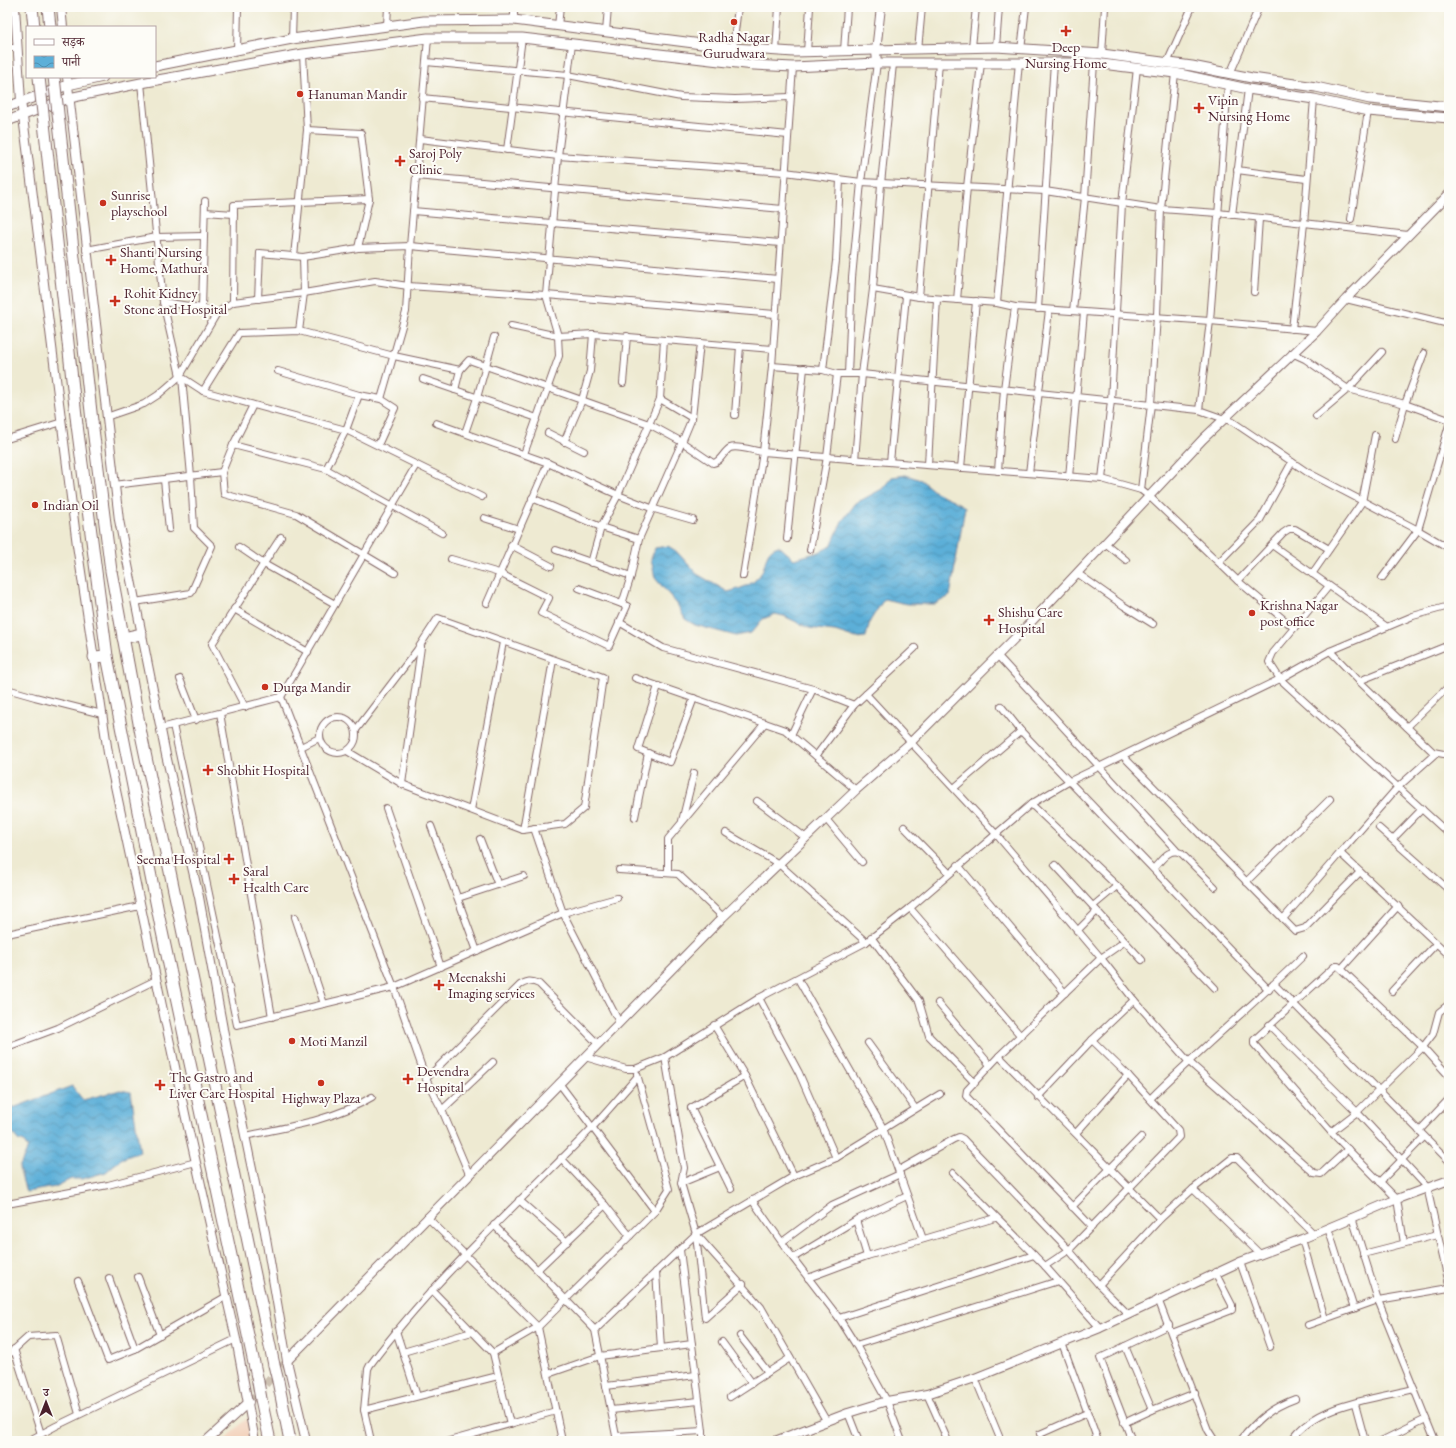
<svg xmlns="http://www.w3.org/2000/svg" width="1456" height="1448" font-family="'EB Garamond','Noto Serif Devanagari',serif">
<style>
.built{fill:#f3d4bf}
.water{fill:url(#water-waves);stroke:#536782}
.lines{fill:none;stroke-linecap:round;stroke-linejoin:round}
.tertiary-tunnel{stroke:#cdc1b1;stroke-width:8;stroke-dasharray:8 4;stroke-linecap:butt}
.minor-casing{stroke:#836665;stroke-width:8}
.tertiary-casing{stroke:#836665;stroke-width:10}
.secondary-casing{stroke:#836665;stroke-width:11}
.trunk-casing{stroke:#836665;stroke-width:13}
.minor{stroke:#fff;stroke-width:6}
.tertiary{stroke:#fff;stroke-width:8}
.secondary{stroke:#fff;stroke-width:9}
.trunk{stroke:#fff;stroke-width:11}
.trunk-bridge-casing{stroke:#836665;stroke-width:13;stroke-linecap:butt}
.trunk-bridge{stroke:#fff;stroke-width:11}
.poi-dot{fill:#c8321e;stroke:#fdfcf7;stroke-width:1.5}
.labels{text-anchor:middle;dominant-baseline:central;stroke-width:4;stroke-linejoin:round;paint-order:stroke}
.poi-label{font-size:14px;fill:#4a1f2b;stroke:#fdfcf7;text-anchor:start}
</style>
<defs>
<pattern id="water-waves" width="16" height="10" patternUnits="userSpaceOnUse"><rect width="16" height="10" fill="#5cafd8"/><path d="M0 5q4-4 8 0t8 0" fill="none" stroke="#4e8eaf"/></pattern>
</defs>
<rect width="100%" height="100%" fill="#fdfcf7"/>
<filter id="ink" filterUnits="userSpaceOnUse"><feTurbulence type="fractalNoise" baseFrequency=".025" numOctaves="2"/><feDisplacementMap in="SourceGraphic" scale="8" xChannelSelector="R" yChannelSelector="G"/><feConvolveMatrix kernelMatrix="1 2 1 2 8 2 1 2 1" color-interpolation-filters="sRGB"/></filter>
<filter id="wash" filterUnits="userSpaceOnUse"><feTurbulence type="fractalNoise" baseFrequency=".012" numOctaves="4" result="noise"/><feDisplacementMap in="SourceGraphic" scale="16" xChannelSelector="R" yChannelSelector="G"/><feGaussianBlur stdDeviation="0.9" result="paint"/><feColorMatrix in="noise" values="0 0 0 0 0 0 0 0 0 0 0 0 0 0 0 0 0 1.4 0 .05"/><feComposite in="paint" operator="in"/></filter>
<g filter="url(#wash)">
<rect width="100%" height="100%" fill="#eeead2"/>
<path class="built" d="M247 1418 251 1441H224Z"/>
<g class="water">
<path d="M906 475 921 480 935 492 953 500 965 507 950 596 935 604H907L884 599 870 621 866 637 856 638 835 631 809 628 784 616 775 614 763 619 751 633 736 636 695 625 685 619 677 604 655 578 651 559 655 548 668 546 676 551 697 574 728 592C739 589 753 585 760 575 768 563 763 550 779 546L794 559 819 552 831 546 842 521 856 503 882 489 892 477Z"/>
<path d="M72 1086 83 1100 120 1090 131 1092 140 1152 121 1159 106 1172 82 1179H71L55 1187 26 1192 19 1168 28 1148 23 1141H19L7 1127V1099L13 1108Z"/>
</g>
</g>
<g filter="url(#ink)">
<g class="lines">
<path class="tertiary-tunnel" d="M249 1402 287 1361"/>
<g class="minor-casing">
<g id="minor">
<path d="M514 20V7"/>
<path d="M387 25 388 7"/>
<path d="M558 26 560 7"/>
<path d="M606 32 608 7"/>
<path d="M292 39 293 7"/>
<path d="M972 47 976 7"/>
<path d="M996 47 999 7"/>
<path d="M7 48H18"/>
<path d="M733 48 738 7"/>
<path d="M918 50 922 7"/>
<path d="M1021 50 1026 7"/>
<path d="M237 51 238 7"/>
<path d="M776 51 779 7"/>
<path d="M844 51 847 7"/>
<path d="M807 52 810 7"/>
<path d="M1102 54 1105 7"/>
<path d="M426 62 568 75 681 97 735 99 790 97"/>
<path d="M1167 63 1192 7"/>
<path d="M1230 74 1259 7"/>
<path d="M141 83 163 302 180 376 203 391 346 430 482 497"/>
<path d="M422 98 788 135"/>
<path d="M307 130 361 133 369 199"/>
<path d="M420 139 558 156 785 172 861 182 1045 191 1161 209 1218 213 1408 235"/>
<path d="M507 150 522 38"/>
<path d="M1237 170 1306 179"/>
<path d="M416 176 783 209"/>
<path d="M413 211 780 243"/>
<path d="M205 212 234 214"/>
<path d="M1232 215 1248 89"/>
<path d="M1351 219 1368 111"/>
<path d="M86 250 157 237 204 236"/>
<path d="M294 256 307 130 303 54"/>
<path d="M873 289 919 297 997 303 1015 307 1210 321 1317 331"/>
<path d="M1254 292 1259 219"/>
<path d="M919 297 939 63"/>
<path d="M258 299 260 253 303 257 358 248 410 246 778 279"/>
<path d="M1346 299 1449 324"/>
<path d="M957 300 967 187 981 63"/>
<path d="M163 302 202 308 217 313"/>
<path d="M233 302 234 205 369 199 358 248"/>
<path d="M997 303 1019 62"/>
<path d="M202 308 205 201"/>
<path d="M1038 309 1054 62"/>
<path d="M1073 311 1085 197 1094 63"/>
<path d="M511 326 558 336 593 334 773 349"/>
<path d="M1292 329 1304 224 1314 99"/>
<path d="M299 331 304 293 303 257"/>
<path d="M1292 353 1305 359 1348 389 1405 404 1449 420"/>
<path d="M772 366 823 370 837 374H862L1199 410 1233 422 1307 472 1418 530 1449 548"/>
<path d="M460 370 469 360 649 424 682 442 713 463C721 462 723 452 730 448 738 445 754 451 763 452L1102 479 1141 490 1150 497 1238 581 1294 628 1329 586"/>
<path d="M823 370 836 261 840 180"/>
<path d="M278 371 359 395"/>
<path d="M848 374 852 278 861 182 877 63"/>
<path d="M423 379 537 418"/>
<path d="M623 383 627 336"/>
<path d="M203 391 239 333 299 331 394 356 460 370 455 390"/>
<path d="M381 399 406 312 410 246 428 38"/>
<path d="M660 399 692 418"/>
<path d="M1199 410 1210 321 1228 84"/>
<path d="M735 415 740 346"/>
<path d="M1316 416 1348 389 1382 352"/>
<path d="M106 417 144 404 158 395 180 376 217 313 233 302 304 293 375 281 408 286 546 295 775 314"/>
<path d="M436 423 548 463 618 495 651 508 693 520"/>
<path d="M465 433 477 398 494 337"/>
<path d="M548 433 584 451"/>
<path d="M7 439 62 422"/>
<path d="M1395 439 1405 404 1424 353"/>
<path d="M564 442 582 400 590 371 593 334"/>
<path d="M233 445 253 405"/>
<path d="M524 454 559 356 558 336 546 295 558 156 572 44"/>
<path d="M855 460 862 374 873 289 881 184 893 64"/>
<path d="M890 462 906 296"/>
<path d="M928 465 937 299"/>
<path d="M961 468 976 301"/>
<path d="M326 469 346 430 359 395 381 399 395 408 378 445"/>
<path d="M998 471 1004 389 1015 307"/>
<path d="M1029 473 1049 310"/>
<path d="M1069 477 1084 312"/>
<path d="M1102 479 1111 401 1122 204 1137 68"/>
<path d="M164 480 169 529"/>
<path d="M114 485 222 472"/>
<path d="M1141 490 1151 404 1157 316 1161 209 1175 73"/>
<path d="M532 498 601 527 639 539 631 576 556 550"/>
<path d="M484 518 519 529"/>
<path d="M639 539 682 442 692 418 700 343"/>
<path d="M787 539 804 368"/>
<path d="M1105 543 1126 560"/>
<path d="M511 545 551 566"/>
<path d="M1272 545 1387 627"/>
<path d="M239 547 264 564 335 604"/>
<path d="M810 550 827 457 837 374"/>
<path d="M451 559 499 573 549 598 541 613 609 646 627 606 579 588"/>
<path d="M1219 562 1260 520 1292 462"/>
<path d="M591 563 601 527 618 495 660 399 664 340"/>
<path d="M395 573 296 514 224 494 222 472 233 445 326 469 442 533"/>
<path d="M1077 573 1124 606 1153 624"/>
<path d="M1312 574 1362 502 1375 435"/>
<path d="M743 576 763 452 772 366 793 67"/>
<path d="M1382 578 1418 530 1449 425"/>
<path d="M1238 581 1283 533 1289 529H1295L1329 549"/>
<path d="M135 602 191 593 212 546 194 528 191 476 182 377"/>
<path d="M487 603 548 463"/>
<path d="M622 604 631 576"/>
<path d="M234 609 308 652"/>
<path d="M619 622 663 648 813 689 854 705"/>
<path d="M1294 628 1273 653 1269 662 1280 679 1449 834"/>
<path d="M1330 651 1359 681 1449 645"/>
<path d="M997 655 1176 850"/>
<path d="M635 678 785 730 856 790"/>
<path d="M180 679 196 720"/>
<path d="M1359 681 1433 752 1449 755"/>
<path d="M658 686 638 749 670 762 694 698"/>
<path d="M7 689 35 697 102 714"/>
<path d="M866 694 915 648"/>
<path d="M281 697 394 987 426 1079 442 1110 469 1174"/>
<path d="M1001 706 1021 731 1269 990"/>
<path d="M245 707 212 644 281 537"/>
<path d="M220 713 272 1017"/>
<circle cx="338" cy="735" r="18"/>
<path d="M173 725 237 1025 394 987 563 913 617 898"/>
<path d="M1407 727 1449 686"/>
<path d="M161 728 281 697 416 465"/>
<path d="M791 735 813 689"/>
<path d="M301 747 319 738"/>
<path d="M347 751 402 784 523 830 565 824 584 808 603 677 438 618 417 650 356 730"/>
<path d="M1436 753 1397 788 1340 853 1449 955"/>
<path d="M816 756 854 705 866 694 996 834 1101 958 1134 1000 1188 1061 1314 1173 1321 1174 1348 1149"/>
<path d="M1123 756 1295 931 1305 928 1360 872"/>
<path d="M402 784 421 647"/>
<path d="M954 788 1021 731"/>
<path d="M757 801 806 838"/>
<path d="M1031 804 1117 886 1215 988"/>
<path d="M386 808 441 967"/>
<path d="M471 810 503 642"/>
<path d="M635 817 648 753"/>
<path d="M826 819 862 862"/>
<path d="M682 821 694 773"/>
<path d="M431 826 477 951"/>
<path d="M904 827 949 873"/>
<path d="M534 828 563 913 619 1022"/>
<path d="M1379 828 1449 890"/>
<path d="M523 830 553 660"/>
<path d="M726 833 779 864 866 942"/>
<path d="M480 839 498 885"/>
<path d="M1393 839 1422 809"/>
<path d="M958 865 1065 993"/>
<path d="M1055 865 1142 960"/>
<path d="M1154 868C1162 860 1169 847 1181 853L1215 887"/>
<path d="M619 870 678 874 723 917"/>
<path d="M668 873V839L765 723"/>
<path d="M1246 882 1330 799"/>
<path d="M458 898 524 876"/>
<path d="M1093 906 1117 886"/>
<path d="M910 908 1020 1035"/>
<path d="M295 917 324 1004"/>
<path d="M1283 919 1340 853"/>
<path d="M1077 931 1097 911"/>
<path d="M7 934 140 906"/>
<path d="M871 937 919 1001 929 1036 975 1083"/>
<path d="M1124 942 1101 958 999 1056 1160 1219"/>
<path d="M1342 968 1398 906"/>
<path d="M798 979 883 1128 923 1239"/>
<path d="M1274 984 1449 1161"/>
<path d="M1392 991 1436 944"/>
<path d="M759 998 799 1073 836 1158"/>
<path d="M938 1003 990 1065"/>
<path d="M714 1025 745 1076 794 1176"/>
<path d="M1269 1025 1357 1112 1427 1187 1449 1284"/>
<path d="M868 1043 915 1108"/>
<path d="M7 1047 58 1028 156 980"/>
<path d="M999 1056 967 1090 966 1096 1092 1227"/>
<path d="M585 1057 626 1069H635L665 1057 759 998 866 942 910 908 1031 804 1070 781 1280 679 1330 651 1413 616 1449 606"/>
<path d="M665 1057 684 1168 681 1183 696 1234 705 1318 743 1284"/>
<path d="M637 1074 669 1189 655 1211"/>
<path d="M426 1079 520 985C527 981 531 980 539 984L598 1044"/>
<path d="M1038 1097 1092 1040 1134 1000"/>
<path d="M1150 1099C1199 1050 1253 1005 1303 956"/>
<path d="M442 1110 493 1062"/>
<path d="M1419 1131 1449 1099"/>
<path d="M1331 1132 1357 1112 1423 1047 1433 1034 1439 1012 1449 1004"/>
<path d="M1076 1133 1128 1075"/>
<path d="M245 1136C288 1127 334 1120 372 1097"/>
<path d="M561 1158 605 1205 630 1236"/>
<path d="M899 1170 954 1139 959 1137 963 1139 1069 1250 1099 1285 1129 1315"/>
<path d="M953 1173 1045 1266 1100 1328"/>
<path d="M1380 1182 1424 1137"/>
<path d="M681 1183 720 1167"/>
<path d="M731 1189 691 1108 745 1076"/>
<path d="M1193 1189 1260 1254"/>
<path d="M519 1200 567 1242"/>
<path d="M752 1200 793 1258 839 1318 856 1345 887 1401 902 1441"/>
<path d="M7 1204 108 1185 196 1162"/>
<path d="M1072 1207 1141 1137"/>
<path d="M427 1217 538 1327 655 1211 559 1083"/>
<path d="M1352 1217 1378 1300 1435 1441"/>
<path d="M856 1220 867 1256"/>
<path d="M494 1225 595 1330 696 1234"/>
<path d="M1328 1228 1354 1309"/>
<path d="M1302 1239 1325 1319"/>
<path d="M782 1242 832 1205 900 1174"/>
<path d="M1404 1243 1397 1199 1331 1132 1254 1044V1040L1335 966H1338L1423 1047 1449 1076"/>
<path d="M1363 1254 1437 1235"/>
<path d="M793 1258 856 1220 907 1196"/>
<path d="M1240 1262 1270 1347"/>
<path d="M1045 1266 1069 1250 1179 1137 1178 1130 1128 1075 1092 1040"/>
<path d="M538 1269 605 1205"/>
<path d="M656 1272 661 1348"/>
<path d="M138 1277 160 1335"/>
<path d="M109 1278 135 1349"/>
<path d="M808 1278 867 1256 995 1218"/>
<path d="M78 1281 108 1360 135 1349 227 1296"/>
<path d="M1099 1285 1160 1219 1193 1189 1232 1158H1237L1243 1164 1314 1234"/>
<path d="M432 1290 493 1353 510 1424"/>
<path d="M1158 1299 1208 1430 1215 1441"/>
<path d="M839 1318 1034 1255"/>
<path d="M1308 1325 1378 1300 1449 1288"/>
<path d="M595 1330 617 1441"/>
<path d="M396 1331 417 1396"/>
<path d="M1172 1333 1232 1310V1305L1215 1272"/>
<path d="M740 1336 768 1372"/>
<path d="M722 1342 752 1383"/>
<path d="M1062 1343 1098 1441"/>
<path d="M856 1345 1058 1281"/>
<path d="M1125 1346 1152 1410"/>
<path d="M14 1349 41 1434"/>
<path d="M403 1352 472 1332"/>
<path d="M493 1353 538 1327 562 1441"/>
<path d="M7 1356 28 1337 56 1335 79 1414"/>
<path d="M548 1374 600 1356 692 1344"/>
<path d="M975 1378 1001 1441"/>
<path d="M606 1386 696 1375"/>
<path d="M927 1394 948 1441"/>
<path d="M730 1397 790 1358"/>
<path d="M1355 1404 1365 1441"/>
<path d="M364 1410 498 1376"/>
<path d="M611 1410 699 1401"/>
<path d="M848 1413 859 1441"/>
<path d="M827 1422 761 1307 696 1234 794 1176 836 1158 940 1094"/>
<path d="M1124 1423 1152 1410 1195 1393"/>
<path d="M703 1431V1441"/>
<path d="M1040 1434 1087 1413"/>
<path d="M793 1435 796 1441"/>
<path d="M616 1436 703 1431 680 1250"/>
<path d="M28 1441 56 1426 236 1339"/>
<path d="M371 1441 364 1410 368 1369 370 1365C435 1278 516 1206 591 1129 607 1112 622 1094 637 1077"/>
<path d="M449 1441 556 1411"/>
<path d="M1132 1441 1100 1358 1169 1325"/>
<path d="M1240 1441C1257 1420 1270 1408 1295 1399"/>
<path d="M1291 1441C1315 1404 1373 1399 1414 1389"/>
<path d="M1381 1441 1426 1419"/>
</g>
</g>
<g class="tertiary-casing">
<g id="tertiary">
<path d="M15 7 21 101 77 545 108 753 187 1123 236 1339 255 1441"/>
<path d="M61 7 63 27"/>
<path d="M877 63 876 51 881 7"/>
<path d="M67 77 119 520 166 755 199 897 223 1029 265 1232 287 1361 306 1441"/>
<path d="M287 1361 723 917 856 790 910 743 1032 621 1203 439 1317 331 1346 299 1449 194"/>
<path d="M206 1441 249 1402"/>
<path d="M775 1441 848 1413 887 1401 927 1394 975 1378 1100 1328 1240 1262 1302 1239 1397 1199 1449 1180"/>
</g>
</g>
<g class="secondary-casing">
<g id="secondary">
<path d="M155 66 292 39 424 21 514 20 733 48 794 52 996 47 1102 54 1192 66 1252 78 1316 87 1370 99 1449 107"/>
<path d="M7 107 68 85 103 77"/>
<path d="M7 121 69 98 141 83 303 54 428 38H522L754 65 793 67 877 63H1094L1175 73 1248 89 1314 99 1368 111 1449 118"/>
</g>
</g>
<g class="trunk-casing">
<g id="trunk">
<path d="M32 7 34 27"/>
<path d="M48 7 50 27"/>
<path d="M92 421 111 571 141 734 274 1365"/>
<path d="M77 425 107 656 161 927 258 1382"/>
<path d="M123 638 141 634"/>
<path d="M94 657 107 656"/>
<path d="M278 1381 290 1441"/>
<path d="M261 1399 270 1441"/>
</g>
</g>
<use href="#minor" class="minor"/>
<use href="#tertiary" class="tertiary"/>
<use href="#secondary" class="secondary"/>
<use href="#trunk" class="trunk"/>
<g class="trunk-bridge-casing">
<g id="trunk-bridge">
<path d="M39 77 77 425"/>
<path d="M54 77 92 421"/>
<path d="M274 1365 278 1381"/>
<path d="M258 1382 261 1399"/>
</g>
</g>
<use href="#trunk-bridge" class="trunk-bridge"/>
</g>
</g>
<g class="poi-dot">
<circle cx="734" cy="22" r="4"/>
<path d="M1064 25h4v4h4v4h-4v4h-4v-4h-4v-4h4z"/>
<circle cx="300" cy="94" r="4"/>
<path d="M1197 102h4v4h4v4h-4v4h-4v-4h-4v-4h4z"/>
<path d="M398 155h4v4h4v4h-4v4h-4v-4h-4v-4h4z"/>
<circle cx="103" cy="203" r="4"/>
<path d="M109 254h4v4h4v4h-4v4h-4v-4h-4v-4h4z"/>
<path d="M113 295h4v4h4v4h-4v4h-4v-4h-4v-4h4z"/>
<circle cx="35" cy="505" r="4"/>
<circle cx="1252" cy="613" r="4"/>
<path d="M987 614h4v4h4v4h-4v4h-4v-4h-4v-4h4z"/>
<circle cx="265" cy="687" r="4"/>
<path d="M206 764h4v4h4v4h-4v4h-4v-4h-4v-4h4z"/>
<path d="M227 853h4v4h4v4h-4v4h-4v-4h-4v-4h4z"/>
<path d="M232 873h4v4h4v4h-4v4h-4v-4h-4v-4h4z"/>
<path d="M437 979h4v4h4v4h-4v4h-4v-4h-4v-4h4z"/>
<circle cx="292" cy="1041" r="4"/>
<path d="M406 1073h4v4h4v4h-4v4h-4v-4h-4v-4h4z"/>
<circle cx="321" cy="1083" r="4"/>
<path d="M158 1079h4v4h4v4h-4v4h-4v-4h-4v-4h4z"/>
</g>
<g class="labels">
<g class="poi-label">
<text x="734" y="37" text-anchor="middle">Radha Nagar<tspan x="734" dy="16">Gurudwara</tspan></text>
<text x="1066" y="47" text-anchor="middle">Deep<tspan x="1066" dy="16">Nursing Home</tspan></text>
<text x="308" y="94">Hanuman Mandir</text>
<text x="1208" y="100">Vipin<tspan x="1208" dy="16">Nursing Home</tspan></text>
<text x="409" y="153">Saroj Poly<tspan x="409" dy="16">Clinic</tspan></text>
<text x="111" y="195">Sunrise<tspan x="111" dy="16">playschool</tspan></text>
<text x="120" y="252">Shanti Nursing<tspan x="120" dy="16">Home, Mathura</tspan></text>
<text x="124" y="293">Rohit Kidney<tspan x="124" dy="16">Stone and Hospital</tspan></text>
<text x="43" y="505">Indian Oil</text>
<text x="1260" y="605">Krishna Nagar<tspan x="1260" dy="16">post office</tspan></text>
<text x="998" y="612">Shishu Care<tspan x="998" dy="16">Hospital</tspan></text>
<text x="273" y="687">Durga Mandir</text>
<text x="217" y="770">Shobhit Hospital</text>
<text x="220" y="859" text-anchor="end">Seema Hospital</text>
<text x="243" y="871">Saral<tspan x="243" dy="16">Health Care</tspan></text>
<text x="448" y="977">Meenakshi<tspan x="448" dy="16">Imaging services</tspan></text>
<text x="300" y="1041">Moti Manzil</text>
<text x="417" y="1071">Devendra<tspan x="417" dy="16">Hospital</tspan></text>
<text x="169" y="1077">The Gastro and<tspan x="169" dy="16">Liver Care Hospital</tspan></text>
<text x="321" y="1098" text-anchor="middle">Highway Plaza</text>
</g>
</g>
<rect width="1456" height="1448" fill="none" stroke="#fdfcf7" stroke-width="24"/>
<rect x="26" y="26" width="130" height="52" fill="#fdfcf7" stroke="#b5a4a5"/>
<rect x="34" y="39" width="20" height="6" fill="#ffffff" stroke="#b5a4a5"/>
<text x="62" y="46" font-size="12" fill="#4a1f2b">सड़क</text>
<rect x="34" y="56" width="20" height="12" fill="url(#water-waves)" stroke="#b5a4a5"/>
<text x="62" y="66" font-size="12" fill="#4a1f2b">पानी</text>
<g transform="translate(46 1402)" stroke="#fdfcf7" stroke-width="3" paint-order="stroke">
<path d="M0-3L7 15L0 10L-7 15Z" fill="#4a1f2b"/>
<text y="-6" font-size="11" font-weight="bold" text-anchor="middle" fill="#4a1f2b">उ</text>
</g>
</svg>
